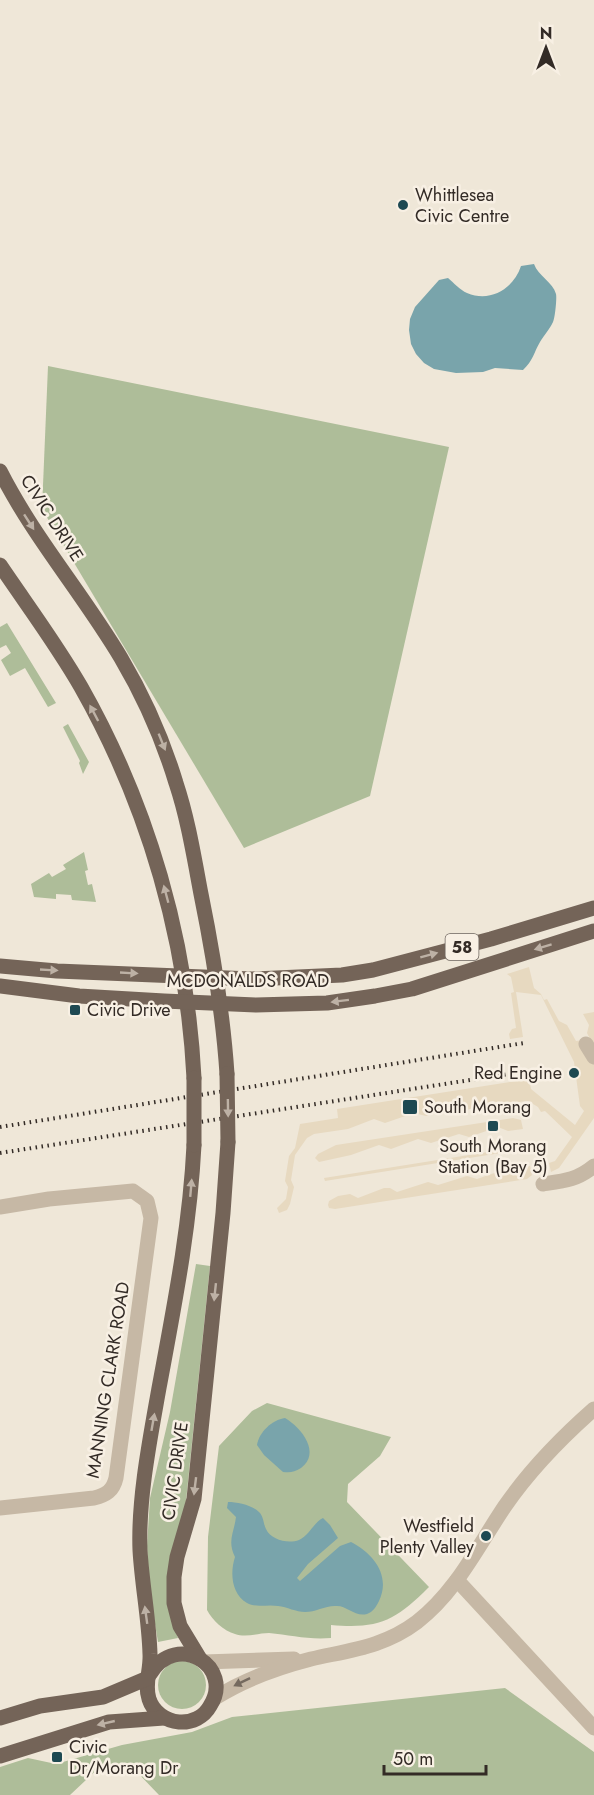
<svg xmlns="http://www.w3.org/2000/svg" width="594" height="1795" font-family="Jost,sans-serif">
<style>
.green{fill:#aebd99}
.plaza{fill:#e7d9c0}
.water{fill:#79a4ab}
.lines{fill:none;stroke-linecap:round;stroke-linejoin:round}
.minor{stroke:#c6b8a5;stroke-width:15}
.major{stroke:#746458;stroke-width:15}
.rail{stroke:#332b26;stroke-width:4;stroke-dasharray:1.5 4.5;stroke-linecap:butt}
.major-bridge{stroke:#746458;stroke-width:15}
.oneway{fill:#bdb1a5}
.oneway2{fill:#756a5f}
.poi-dot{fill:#1e4952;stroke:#f8f0e4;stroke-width:2}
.labels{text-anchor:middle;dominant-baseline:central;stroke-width:5;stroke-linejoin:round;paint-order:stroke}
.shield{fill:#f8f0e4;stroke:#6e665f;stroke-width:1.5}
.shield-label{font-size:16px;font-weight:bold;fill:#332b26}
.poi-label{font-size:18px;fill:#332b26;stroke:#f8f0e4;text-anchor:start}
.street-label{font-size:18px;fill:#332b26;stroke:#f8f0e4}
</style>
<rect width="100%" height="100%" fill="#efe7d8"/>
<g class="green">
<path d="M48 366 449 447 370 796 244 848 42 509Z"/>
<path d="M7 623 56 703 48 707 25 668 10 676 1 660 11 653 6 645 0 648V627Z"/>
<path d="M68 724 89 762 83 774 79 763 80 761 63 727Z"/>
<path d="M84 852 88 870 85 871 88 885 92 884 96 902 72 900 71 895 56 894V899L34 897 31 884 49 873 52 877 66 869 63 865Z"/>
<path d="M196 1264 210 1266 185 1511 167 1579 168 1608 178 1638 158 1642 150 1594 147 1546 150 1498 170 1412Z"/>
<path d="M267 1403 391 1437 380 1456 348 1484 347 1502 429 1587C395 1621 379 1629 331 1625V1638C309 1640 290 1635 269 1633 258 1633 246 1638 235 1634 224 1631 212 1620 207 1610L208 1537 219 1446 252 1411Z"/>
<circle cx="182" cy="1685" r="24"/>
<path d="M505 1688 594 1752V1795H159L135 1770 102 1765 70 1795H0V1767L28 1758 56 1764 122 1745 192 1732 232 1717Z"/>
</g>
<g class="plaza">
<path d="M529 967 534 988 541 994 544 1000 547 999 559 1021 567 1025 576 1041 590 1039 587 1033 589 1025 583 1014 594 1012V1118L559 1168 551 1172 549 1163 555 1161 572 1137 545 1111 541 1112 538 1107 528 1101 502 1104 493 1101 464 1111 455 1107 426 1116 414 1113 385 1123 374 1119 348 1129 314 1134 307 1138 295 1155 291 1180 294 1187 290 1204 287 1210 279 1213 277 1208 286 1199 288 1187 285 1181 289 1156 295 1148 300 1124 338 1118 337 1109 529 1079 531 1089 575 1125 584 1111 580 1106 574 1062 541 995 516 992 523 1037 510 1039 509 1034 512 1029 516 1028 511 993 514 992 511 977 507 974Z"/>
<path d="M513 1118 521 1120 523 1129 508 1131 498 1127 469 1137 459 1134 431 1143 418 1139 391 1149 379 1145 351 1155 319 1162 315 1158 318 1154 336 1145Z"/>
<path d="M507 1149 509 1151 507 1152 325 1181 324 1178Z"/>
<path d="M530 1166 532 1175 527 1179 335 1209 329 1208 328 1205 329 1201 338 1196 350 1194 358 1198 384 1188H390L397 1192 428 1182 438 1185 467 1176 477 1179 503 1170Z"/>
</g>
<g class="water">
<path d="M534 264C538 276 553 282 556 294 557 298 555 318 553 322 550 329 544 335 540 342 534 352 533 361 523 370L495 368 483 372 456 373 434 369 424 363 416 354 411 344 409 330 410 319 415 307 439 280 448 278C454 283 460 290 467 293 491 303 514 288 521 266Z"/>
<path d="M285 1418C302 1428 321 1453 301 1468 294 1472 291 1473 283 1472L264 1455 257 1445C259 1432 272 1420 285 1418Z"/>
<path d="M228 1502C237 1502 252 1505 259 1512 264 1517 263 1523 266 1529 271 1540 288 1544 299 1540 310 1535 313 1523 323 1518L330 1525 338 1538 308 1564 297 1578 300 1581 340 1546 351 1542C374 1554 391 1576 379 1601 376 1607 373 1612 367 1614 355 1617 347 1606 337 1606 326 1605 316 1612 305 1612 296 1612 287 1607 278 1606 268 1604 255 1608 247 1603 231 1594 230 1572 235 1557 227 1541 234 1533 236 1517L227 1508Z"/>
</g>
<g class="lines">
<g class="minor">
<path d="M586 1044 594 1057"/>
<path d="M543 1184C564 1181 577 1180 594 1166"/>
<path d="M0 1207 49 1199 133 1191 147 1201 151 1218 116 1478C113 1491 106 1495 94 1498L0 1508"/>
<path d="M457 1580 594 1728"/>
<path d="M204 1662 294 1659"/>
<path d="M215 1698C245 1679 276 1668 311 1659 350 1650 384 1647 417 1622 456 1592 478 1546 505 1506 530 1470 561 1438 594 1409"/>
</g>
<g class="major">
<path d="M0 471C34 538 83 594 121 658 144 697 163 740 176 783 188 819 194 857 201 894 213 953 223 1013 227 1074"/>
<path d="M0 565C27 605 57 645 81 687 149 807 187 941 194 1078"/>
<path d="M0 966 57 971 252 979 342 975 373 970 491 939 594 908"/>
<path d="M0 986 79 996 164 1001 256 1005 327 1003 375 996 412 989 594 931"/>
<path d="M200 1659 180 1626 174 1603V1577L177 1557 194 1499 223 1213 228 1142"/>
<path d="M150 1674C177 1630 235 1667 210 1706 204 1717 192 1723 179 1722 166 1721 153 1712 149 1699 144 1684 151 1669 150 1654 149 1619 142 1585 140 1550 138 1499 150 1439 159 1388 174 1307 190 1227 194 1145"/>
<path d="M0 1718 40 1706 103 1697 148 1678"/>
<path d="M0 1756 109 1722 164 1718"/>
</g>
<g class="rail">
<path d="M0 1127 524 1043"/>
<path d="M0 1153 528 1071"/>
</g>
<g class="major-bridge">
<path d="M227 1074 228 1142"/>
<path d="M194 1078V1145"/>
</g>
</g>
<defs><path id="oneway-solid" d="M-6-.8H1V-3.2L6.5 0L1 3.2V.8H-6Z" transform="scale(1.5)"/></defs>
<g class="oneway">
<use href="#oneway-solid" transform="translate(29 522) rotate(57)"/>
<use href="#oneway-solid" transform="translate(94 713) rotate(-118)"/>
<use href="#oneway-solid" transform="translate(162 742) rotate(68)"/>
<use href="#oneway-solid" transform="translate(166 894) rotate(-105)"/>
<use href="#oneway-solid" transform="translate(543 947) rotate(163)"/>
<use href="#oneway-solid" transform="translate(429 955) rotate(-15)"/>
<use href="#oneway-solid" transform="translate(49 970) rotate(3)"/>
<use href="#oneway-solid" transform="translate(129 973) rotate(3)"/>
<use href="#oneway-solid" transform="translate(340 1001) rotate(173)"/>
<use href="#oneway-solid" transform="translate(228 1108) rotate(89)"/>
<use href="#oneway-solid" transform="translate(191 1188) rotate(-85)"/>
<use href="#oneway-solid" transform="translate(215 1292) rotate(96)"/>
<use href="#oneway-solid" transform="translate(153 1422) rotate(-80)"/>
<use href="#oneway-solid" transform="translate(195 1486) rotate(97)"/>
<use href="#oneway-solid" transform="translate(146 1615) rotate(-98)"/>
<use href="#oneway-solid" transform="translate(106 1723) rotate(167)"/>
</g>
<use class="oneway2" href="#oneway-solid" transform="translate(242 1682) rotate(154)"/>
<g class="poi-dot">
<circle cx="403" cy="205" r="6"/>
<rect x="69" y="1004" width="12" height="12" rx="3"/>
<circle cx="574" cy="1073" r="6"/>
<rect x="402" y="1099" width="16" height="16" rx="3"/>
<rect x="487" y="1120" width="12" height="12" rx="3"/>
<circle cx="486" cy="1536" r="6"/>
<rect x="51" y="1751" width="12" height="12" rx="3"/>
</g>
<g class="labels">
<rect class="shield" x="445.5" y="934" width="33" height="26" rx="4.5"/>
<g class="shield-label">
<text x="462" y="947">58</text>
</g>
<g class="poi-label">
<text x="415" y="195">Whittlesea<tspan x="415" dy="21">Civic Centre</tspan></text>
<text x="87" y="1010">Civic Drive</text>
<text x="562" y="1073" text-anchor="end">Red Engine</text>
<text x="424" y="1107">South Morang</text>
<text x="493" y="1146" text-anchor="middle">South Morang<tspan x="493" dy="21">Station (Bay 5)</tspan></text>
<text x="474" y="1526" text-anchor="end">Westfield<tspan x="474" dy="21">Plenty Valley</tspan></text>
<text x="69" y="1747">Civic<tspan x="69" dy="21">Dr/Morang Dr</tspan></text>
</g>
<g class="street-label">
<text transform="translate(52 518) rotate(57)">CIVIC DRIVE</text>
<text x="248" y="981">MCDONALDS ROAD</text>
<text transform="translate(108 1380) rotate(-81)">MANNING CLARK ROAD</text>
<text transform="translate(175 1471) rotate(-82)">CIVIC DRIVE</text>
</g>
</g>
<g transform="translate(546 48)" stroke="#f8f0e4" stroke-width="4.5" paint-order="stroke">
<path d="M0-4.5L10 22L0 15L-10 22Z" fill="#332b26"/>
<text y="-9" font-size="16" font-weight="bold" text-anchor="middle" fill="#332b26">N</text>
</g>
<path d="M384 1765v9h102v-9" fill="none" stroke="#332b26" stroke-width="3"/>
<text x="393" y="1765" font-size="18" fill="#332b26" stroke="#f8f0e4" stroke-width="4.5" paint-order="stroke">50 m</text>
</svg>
